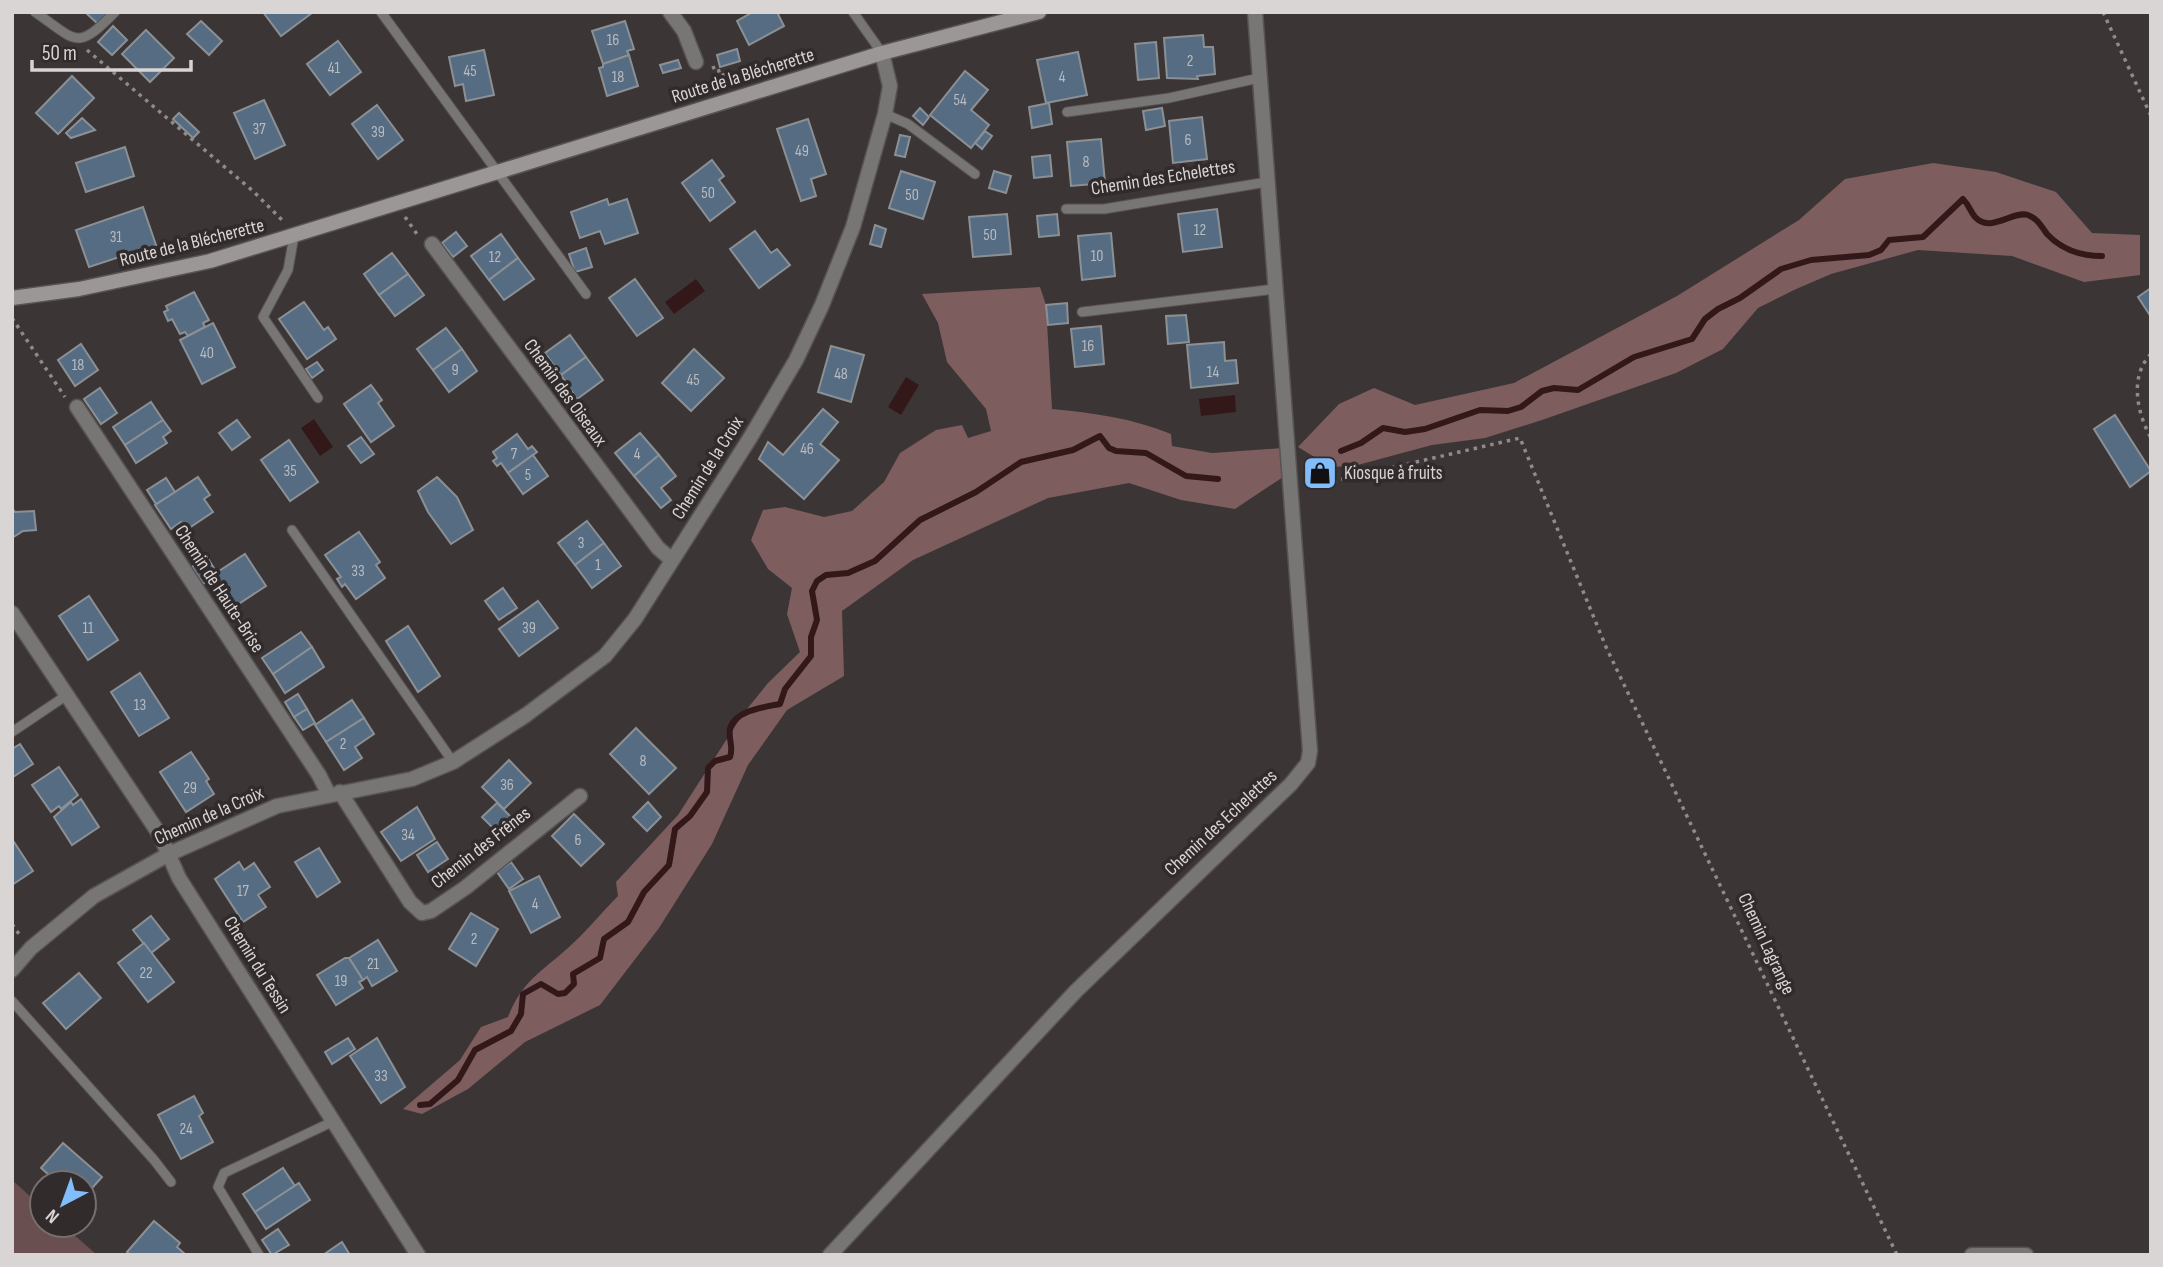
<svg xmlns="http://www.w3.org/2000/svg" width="2163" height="1267" font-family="'Sofia Sans Condensed',sans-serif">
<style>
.green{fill:#694f50}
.forest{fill:#7e5d5e}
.water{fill:#33181a}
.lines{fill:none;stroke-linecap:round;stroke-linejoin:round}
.stream{stroke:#33181a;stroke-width:6}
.building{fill:#566c82;stroke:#8b9095;stroke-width:2}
.service-casing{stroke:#585253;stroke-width:11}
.minor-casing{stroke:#585253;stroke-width:17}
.secondary-casing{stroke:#585253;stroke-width:17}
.path{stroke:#908a8b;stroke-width:3.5;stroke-dasharray:3.5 5;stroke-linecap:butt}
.service{stroke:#787575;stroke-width:9}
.minor{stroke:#787575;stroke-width:14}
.secondary{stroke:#9c9797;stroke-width:14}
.labels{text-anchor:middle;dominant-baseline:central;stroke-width:7;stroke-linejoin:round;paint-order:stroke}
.number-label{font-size:16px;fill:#b8bbc0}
.street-label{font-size:19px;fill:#d9d5d5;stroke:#322b2c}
.poi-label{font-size:19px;fill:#d9d5d5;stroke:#322b2c;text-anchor:start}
</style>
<rect width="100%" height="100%" fill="#3c3536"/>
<path class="green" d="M12 1180 42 1207V1225H63L97 1255H12Z"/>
<g class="forest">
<path d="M1933 163 1996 172 2056 192 2092 233 2140 235V275L2084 282 2012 256 1918 250 1831 274 1794 290 1758 308 1723 349 1676 373 1542 420 1485 438 1432 445 1354 466 1331 467 1298 447 1339 404 1374 388 1415 405 1514 383 1677 296 1799 220 1845 179Z"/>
<path d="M1040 287 1046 305 1052 409C1093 413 1132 418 1171 434L1172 446 1212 453 1283 448 1286 475 1235 509 1181 500 1129 483 1048 498 913 560 842 611 844 676 787 710 748 765 712 844 659 928 600 1005 525 1042 468 1089 422 1114 403 1109 460 1060 481 1027 508 1017C522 981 541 972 568 948 586 932 601 913 618 896L616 882 678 815 743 714 768 683 800 652 787 614 792 588 768 569 751 540 763 510 785 507 824 517 852 511 884 482 900 453 936 430 962 425 968 438 991 431 986 409 947 362 938 323 922 294Z"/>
</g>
<g class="water">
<path d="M696 279 705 291 674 314 665 302Z"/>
<path d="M906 377 919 385 901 415 888 407Z"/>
<path d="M1235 395 1236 412 1201 416 1199 399Z"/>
<path d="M314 419 333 447 320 456 301 428Z"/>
</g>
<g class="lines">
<g class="stream">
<path d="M1341 451 1361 443 1383 428 1405 432 1425 429 1480 410 1508 411 1521 407 1542 391 1554 388 1578 390 1634 357 1692 339 1705 319 1718 309 1740 298 1781 269 1811 260 1869 255 1881 250 1889 240 1923 237 1963 199C1969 205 1970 211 1975 217 1990 234 2013 210 2028 215 2038 219 2041 226 2047 234 2062 250 2081 256 2102 256"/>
<path d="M420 1105 430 1104 458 1080 475 1050 511 1031 521 1014 523 994 541 984 558 994 565 993 574 984 573 974 600 958 604 939 628 922 644 892 669 865 675 829 690 816 707 792 708 768 715 761 730 757C734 746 728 740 730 729 735 710 765 707 780 704L785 689 811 656V637L817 620 812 591 817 581 826 575 848 573 875 561 920 520 976 492 1021 462 1073 450 1100 436 1109 448 1116 451 1146 453 1186 476 1218 479"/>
</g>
</g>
<g class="building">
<path d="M85 12H109L98 24Z"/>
<path d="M263 12H311L312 13 281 36Z"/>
<path d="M753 12H777L784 26 749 45 737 21Z"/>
<path d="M201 21 222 41 209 55 187 34Z"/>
<path d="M625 21 634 49 627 51 629 55 603 64 592 31Z"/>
<path d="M113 26 127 40 112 55 98 42Z"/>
<path d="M146 30 174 58 150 82 122 54Z"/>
<path d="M1203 35 1204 47H1213L1215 74 1197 76 1198 79 1167 78 1164 38Z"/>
<path d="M338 41 361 72 330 95 307 64Z"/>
<path d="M1156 42 1159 78 1138 80 1135 44Z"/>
<path d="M737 49 740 61 720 67 717 55Z"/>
<path d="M484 50 494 95 466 101 463 84 455 86 449 57Z"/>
<path d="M1078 52 1087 95 1046 103 1037 60Z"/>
<path d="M629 55 638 86 607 96 599 68 603 67V64Z"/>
<path d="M678 60 681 68 663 73 660 65Z"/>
<path d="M965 71 988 90 971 110 989 125 971 148 930 115Z"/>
<path d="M72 76 94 98 58 134 36 113Z"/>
<path d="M264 100 285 145 255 159 234 113Z"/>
<path d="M1049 103 1052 124 1032 128 1029 107Z"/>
<path d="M377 105 403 140 378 159 352 124Z"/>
<path d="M920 108 929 117 923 125 913 116Z"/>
<path d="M1162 108 1165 126 1146 130 1143 111Z"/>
<path d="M179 113 199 132 193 138 173 119Z"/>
<path d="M1202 117 1207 159 1173 163 1169 121Z"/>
<path d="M82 118 95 130 71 138 66 133Z"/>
<path d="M808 119 826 174 811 179 816 196 801 201 777 129Z"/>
<path d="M985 131 992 136 982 149 975 143Z"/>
<path d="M900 135 910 137 905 157 895 155Z"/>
<path d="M1101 139 1105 183 1071 186 1067 142Z"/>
<path d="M125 147 134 176 86 192 76 163Z"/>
<path d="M1050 155 1052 176 1034 178 1032 157Z"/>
<path d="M712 160 724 176 719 180 735 202 710 221 682 183Z"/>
<path d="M901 171 935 182 923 219 889 208Z"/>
<path d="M994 171 1011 176 1006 193 989 188Z"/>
<path d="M607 199 609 205 627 199 638 233 605 244 600 231 580 238 571 212Z"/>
<path d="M143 207 156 245 89 267 76 230Z"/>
<path d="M1217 209 1222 247 1183 252 1178 214Z"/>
<path d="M1007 214 1011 254 973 257 969 217Z"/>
<path d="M1057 214 1059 235 1039 237 1037 216Z"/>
<path d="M875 225 886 229 881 247 870 244Z"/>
<path d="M755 231 771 253 777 249 790 265 759 288 730 249Z"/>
<path d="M456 232 467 246 453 257 442 243Z"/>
<path d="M1111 233 1115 276 1082 280 1078 236Z"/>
<path d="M501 234 518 258 489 280 471 256Z"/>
<path d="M586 248 592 267 575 272 569 254Z"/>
<path d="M392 253 408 274 379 295 364 274Z"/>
<path d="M518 258 534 279 504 300 489 280Z"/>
<path d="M408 274 424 295 395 316 379 295Z"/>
<path d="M635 279 663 318 637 336 609 298Z"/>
<path d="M2151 288V317L2138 297Z"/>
<path d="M194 292 209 320 203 323 205 327 188 336 185 332 180 334 172 319 168 321 164 312 168 310 166 306Z"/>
<path d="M304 302 324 330 328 327 336 339 307 359 279 319Z"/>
<path d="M1067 303 1068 323 1048 325 1046 305Z"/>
<path d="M1186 315 1189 342 1168 344 1166 316Z"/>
<path d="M213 323 235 367 202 384 180 340Z"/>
<path d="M1101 326 1104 364 1075 367 1071 329Z"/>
<path d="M446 328 462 349 433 370 417 349Z"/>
<path d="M570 335 586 357 561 375 545 353Z"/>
<path d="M1224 342 1225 361 1236 360 1238 383 1191 388 1187 345Z"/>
<path d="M81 344 98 370 75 386 58 360Z"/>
<path d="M831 346 864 355 851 402 818 392Z"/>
<path d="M462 349 477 371 449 392 433 370Z"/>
<path d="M694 349 724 378 691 411 662 383Z"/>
<path d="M586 357 603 380 577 399 561 375Z"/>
<path d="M317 362 323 370 312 378 306 369Z"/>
<path d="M371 385 382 400 378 403 394 426 371 442 344 404Z"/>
<path d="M100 388 117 413 101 424 84 399Z"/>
<path d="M151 402 163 420 125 445 113 427Z"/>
<path d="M823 409 838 422 820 444 839 460 804 499 759 459 768 442 783 455Z"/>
<path d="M2115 415 2151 471 2130 487 2094 429Z"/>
<path d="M163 420 171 431 163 437 167 443 136 463 125 445Z"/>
<path d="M237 420 250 437 232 450 219 433Z"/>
<path d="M640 433 659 455 634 476 615 453Z"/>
<path d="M517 434 528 449 532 446 537 452 508 473 501 463 497 466 493 461 497 458 493 452Z"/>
<path d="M361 437 374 454 361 463 348 446Z"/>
<path d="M289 440 318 482 290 501 261 460Z"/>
<path d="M533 455 548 476 523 494 508 473Z"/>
<path d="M659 455 676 476 661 488 671 500 661 508 634 476Z"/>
<path d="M198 477 210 495 204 499 213 512 186 530 181 522 171 529 155 505Z"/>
<path d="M437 477 457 497 473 530 451 544 428 512 418 491Z"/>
<path d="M166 478 175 492 156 504 147 490Z"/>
<path d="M12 508 15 512 34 511 36 530 23 531 12 538Z"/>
<path d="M587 521 604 543 575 565 558 543Z"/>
<path d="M359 532 380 562 376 565 385 578 356 599 345 584 342 587 337 579 341 577 325 555Z"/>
<path d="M604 543 621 566 592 588 575 565Z"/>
<path d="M245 554 266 586 234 607 213 575Z"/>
<path d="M207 557 217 573 203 584 192 567Z"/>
<path d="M503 588 517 608 499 620 485 601Z"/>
<path d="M89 596 118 640 88 660 59 616Z"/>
<path d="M538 601 558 628 519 656 499 629Z"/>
<path d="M408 626 440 676 418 692 386 641Z"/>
<path d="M301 632 312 647 273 674 262 658Z"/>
<path d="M312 647 324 667 285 693 273 674Z"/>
<path d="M140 673 169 718 139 736 111 692Z"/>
<path d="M298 694 307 709 294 717 285 702Z"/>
<path d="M352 700 364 718 326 742 315 725Z"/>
<path d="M307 709 315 723 303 730 294 717Z"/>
<path d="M364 718 374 734 355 747 362 758 344 770 326 742Z"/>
<path d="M636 728 676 768 649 794 610 754Z"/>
<path d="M20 744 33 764 13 777 12 749Z"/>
<path d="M191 752 209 779 206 781 214 794 186 812 160 772Z"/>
<path d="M509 760 531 783 504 809 482 787Z"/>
<path d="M59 767 78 795 61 809 59 806 51 812 32 785Z"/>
<path d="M81 799 99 827 72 845 54 817 71 802 73 805Z"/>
<path d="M648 802 661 817 647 831 633 817Z"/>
<path d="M497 803 511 817 497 832 482 817Z"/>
<path d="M417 807 435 839 401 861 381 832Z"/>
<path d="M574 814 604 844 581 866 552 836Z"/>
<path d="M14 842 33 871 12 885V843Z"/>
<path d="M437 842 448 859 428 872 417 855Z"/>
<path d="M319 848 340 882 317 897 295 862Z"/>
<path d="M239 862 244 870 254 863 270 887 258 895 266 907 243 922 215 879Z"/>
<path d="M511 862 523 879 509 889 497 872Z"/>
<path d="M539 876 560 917 531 933 509 891Z"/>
<path d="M471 913 498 929 476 966 449 949Z"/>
<path d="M151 916 169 939 151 953 133 930Z"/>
<path d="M378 940 397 971 372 986 367 977 363 980 349 958Z"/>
<path d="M144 943 174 982 148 1002 118 963Z"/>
<path d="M345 958H349L363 980 359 982 363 988 336 1005 317 975Z"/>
<path d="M79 973 101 998 66 1029 43 1003Z"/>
<path d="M348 1038 355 1049 332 1064 325 1052Z"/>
<path d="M377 1038 405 1087 381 1103 350 1056Z"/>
<path d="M194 1096 203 1113 199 1116 213 1142 181 1159 158 1115Z"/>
<path d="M63 1143 102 1177 84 1197V1183H58L41 1168Z"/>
<path d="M283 1168 295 1186 255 1212 243 1194Z"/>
<path d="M299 1183 310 1200 266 1229 255 1212Z"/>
<path d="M154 1221 180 1243 177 1247 186 1255H130L127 1252Z"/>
<path d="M278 1229 289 1245 272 1255 262 1240Z"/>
<path d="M342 1242 350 1255H323Z"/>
</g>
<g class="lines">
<g class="service-casing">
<g id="service">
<path d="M35 12C77 41 76 52 115 12"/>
<path d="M381 12 586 294"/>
<path d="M853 12 882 53"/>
<path d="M1067 112 1169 98 1259 78"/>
<path d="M885 114 908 124 975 174"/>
<path d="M1066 209H1104L1267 182"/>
<path d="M294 236 288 270 263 317 318 398"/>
<path d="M1082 312 1275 289"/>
<path d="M292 530 453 762"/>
<path d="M12 732 67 695"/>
<path d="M12 1001 154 1160 171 1182"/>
<path d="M259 1255 218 1187 224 1173 334 1121"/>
</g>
</g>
<g class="minor-casing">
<g id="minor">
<path d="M670 12 684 31 696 62"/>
<path d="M432 244 658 548 672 560"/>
<path d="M77 407 319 775 328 793"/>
<path d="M12 613 160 835 179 878 418 1255"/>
<path d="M340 792 410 902 422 913 431 911 465 888 580 796"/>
<path d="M12 970 31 948 94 896 169 854 277 806 412 779 453 762 526 715 605 656 635 619 750 438 796 360 822 305 853 227 885 114 890 86 882 53"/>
<path d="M830 1255 1076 991 1291 784 1308 763 1310 751 1255 12"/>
<path d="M1972 1255H2026"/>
</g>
</g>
<g class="secondary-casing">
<path id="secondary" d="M12 298 79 289 210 261 882 53 1039 12"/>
</g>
<g class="path">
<path d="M2103 12 2151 116"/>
<path d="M87 50 253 191 284 222"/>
<path d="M713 66 715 72 722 70 726 83"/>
<path d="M405 217 419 237"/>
<path d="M12 318 65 397"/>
<path d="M2151 354C2129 376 2137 413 2151 438"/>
<path d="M1308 487 1520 438 1606 647 1897 1255"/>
<path d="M12 924 21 937"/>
</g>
<use href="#service" class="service"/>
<use href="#minor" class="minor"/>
<use href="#secondary" class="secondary"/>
</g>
<defs>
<g id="shop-square" transform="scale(1.75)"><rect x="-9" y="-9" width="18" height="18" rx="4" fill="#81bdfa" stroke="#322b2c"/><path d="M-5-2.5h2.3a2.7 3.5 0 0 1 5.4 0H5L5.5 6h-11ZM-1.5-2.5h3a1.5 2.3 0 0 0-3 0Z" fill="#111"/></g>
</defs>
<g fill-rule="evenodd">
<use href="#shop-square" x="1320" y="473"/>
</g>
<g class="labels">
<g class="number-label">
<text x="613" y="40">16</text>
<text x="1190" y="61">2</text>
<text x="334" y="68">41</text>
<text x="470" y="71">45</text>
<text x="618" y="77">18</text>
<text x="1062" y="77">4</text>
<text x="960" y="100">54</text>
<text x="259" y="129">37</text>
<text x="378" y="132">39</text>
<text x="1188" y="140">6</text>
<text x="802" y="151">49</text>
<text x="1086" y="162">8</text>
<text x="708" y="193">50</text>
<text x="912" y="195">50</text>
<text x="1200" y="230">12</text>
<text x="990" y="235">50</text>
<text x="116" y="237">31</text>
<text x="1097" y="256">10</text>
<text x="495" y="257">12</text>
<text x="1088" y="346">16</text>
<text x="207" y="353">40</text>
<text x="78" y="365">18</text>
<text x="455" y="370">9</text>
<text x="1213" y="372">14</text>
<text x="841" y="374">48</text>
<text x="693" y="380">45</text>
<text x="807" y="449">46</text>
<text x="514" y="454">7</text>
<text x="637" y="454">4</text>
<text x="290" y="471">35</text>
<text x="528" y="475">5</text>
<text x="581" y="543">3</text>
<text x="598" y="565">1</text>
<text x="358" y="571">33</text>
<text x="88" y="628">11</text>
<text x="529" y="628">39</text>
<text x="140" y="705">13</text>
<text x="343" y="744">2</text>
<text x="643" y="761">8</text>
<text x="507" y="785">36</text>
<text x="190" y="788">29</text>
<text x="408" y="835">34</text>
<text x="578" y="840">6</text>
<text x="243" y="891">17</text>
<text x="535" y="904">4</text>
<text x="474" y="939">2</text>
<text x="373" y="964">21</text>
<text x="146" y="973">22</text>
<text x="341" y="981">19</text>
<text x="381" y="1076">33</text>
<text x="186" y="1129">24</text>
</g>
<g class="street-label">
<text transform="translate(743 76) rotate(-17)">Route de la Blécherette</text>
<text transform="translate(1163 178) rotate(-9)">Chemin des Echelettes</text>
<text transform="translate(192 243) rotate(-14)">Route de la Blécherette</text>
<text transform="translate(565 393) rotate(54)">Chemin des Oiseaux</text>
<text transform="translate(708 468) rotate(-58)">Chemin de la Croix</text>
<text transform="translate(219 589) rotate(57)">Chemin de Haute-Brise</text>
<text transform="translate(209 816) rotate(-24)">Chemin de la Croix</text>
<text transform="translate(1221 823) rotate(-43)">Chemin des Echelettes</text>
<text transform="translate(481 848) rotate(-38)">Chemin des Frênes</text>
<text transform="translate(1766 944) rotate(65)">Chemin Lagrange</text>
<text transform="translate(257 965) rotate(58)">Chemin du Tessin</text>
</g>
<g class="poi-label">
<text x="1344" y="473">Kiosque à fruits</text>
</g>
</g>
<rect width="2163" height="1267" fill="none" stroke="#d9d5d5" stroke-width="28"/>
<g transform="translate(63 1204) rotate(221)"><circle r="33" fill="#322b2c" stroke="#756f70" stroke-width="2"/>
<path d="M0-5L12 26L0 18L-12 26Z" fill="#81bdfa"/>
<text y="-10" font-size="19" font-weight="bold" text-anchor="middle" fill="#d9d5d5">N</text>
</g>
<path d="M32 60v10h159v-10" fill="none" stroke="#d9d5d5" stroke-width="3.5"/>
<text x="42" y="60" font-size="21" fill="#d9d5d5" stroke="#322b2c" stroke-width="5" paint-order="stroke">50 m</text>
</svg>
